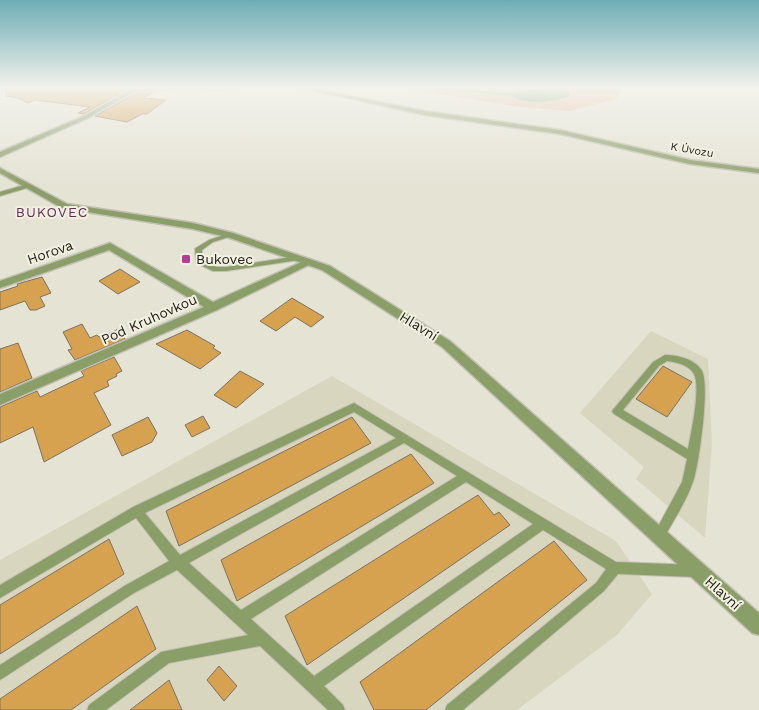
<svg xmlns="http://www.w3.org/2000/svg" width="759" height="710" font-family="'Work Sans',sans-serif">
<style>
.built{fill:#d9d6c0}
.green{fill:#eab595;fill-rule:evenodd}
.water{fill:#57a368}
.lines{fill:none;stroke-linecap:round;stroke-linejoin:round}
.stream{stroke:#57a368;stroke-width:3}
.building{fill:#d6a250;stroke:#7a7266}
.service-casing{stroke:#c2c0b3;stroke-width:2}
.minor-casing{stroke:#c2c0b3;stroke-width:3}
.tertiary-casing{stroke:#c2c0b3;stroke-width:3}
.service{fill:#8a9e67;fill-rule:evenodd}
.minor{fill:#8a9e67;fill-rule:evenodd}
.tertiary{fill:#8a9e67;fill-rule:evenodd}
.poi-dot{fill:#b23e97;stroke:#f2f0e1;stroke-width:2}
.labels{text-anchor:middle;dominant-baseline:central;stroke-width:4;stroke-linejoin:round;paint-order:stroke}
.far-street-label{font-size:11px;fill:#21201a;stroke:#f2f0e1}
.far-quarter-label{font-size:14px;letter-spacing:1px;fill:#672e59;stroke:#f2f0e1}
.street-label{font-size:14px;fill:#21201a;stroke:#f2f0e1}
.poi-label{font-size:14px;fill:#21201a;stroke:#f2f0e1;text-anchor:start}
</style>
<rect width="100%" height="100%" fill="#e5e3d4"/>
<g class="built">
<path d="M651 331 708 359 712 443 705 538 636 479 644 467 580 413Z"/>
<path d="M332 376 616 541 652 594 617 635 517 710H0V560Z"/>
</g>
<path class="green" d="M396 87H623V88L616 99 570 111 513 106ZM547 88 539 101 512 97Z"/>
<path class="water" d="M554 87 567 90 570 93V95C558 103 521 105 511 95L518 92Z"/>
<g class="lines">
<g class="stream">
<path d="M422 87 519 95"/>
<path d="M556 90 568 87"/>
</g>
</g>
<g class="building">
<path d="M0 87H139H130L84 114 78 113 90 107 35 100 28 103 18 98 6 96V91Z"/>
<path d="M153 93 143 98 166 100 147 114H142L127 122 95 116 135 94Z"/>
<path d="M120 269 140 282 118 294 99 281Z"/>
<path d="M42 277 51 293 40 297 45 306 36 310H30L25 301 0 310V292L18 286 17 284Z"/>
<path d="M292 298 324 317 311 327 295 317 276 331 260 321Z"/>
<path d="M82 324 90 338 97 335 99 337 119 329 125 339 75 360 68 350 72 349 63 332Z"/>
<path d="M187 330 215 346 213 348 221 353 200 369 156 344Z"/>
<path d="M18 343 32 378 0 392V349Z"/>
<path d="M114 357 122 371 116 374 117 376 107 381 109 386 94 393 111 425 44 462 33 427 0 443V407L37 391 40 397 84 376 81 371Z"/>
<path d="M663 366 692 382 667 417 636 399Z"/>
<path d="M240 371 264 384 236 408 214 395Z"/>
<path d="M203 416 210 428 192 437 185 425Z"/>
<path d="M148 417 157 433 152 442 122 456 112 435Z"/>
<path d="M352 417 371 443 179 546 166 511Z"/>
<path d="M411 454 434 483 237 601 221 560Z"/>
<path d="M478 495 494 515 499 512 510 525 307 665 285 616Z"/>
<path d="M109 539 124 574 0 654V605Z"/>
<path d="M554 541 587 580 426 710H374L360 682Z"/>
<path d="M137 606 156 649 71 710H0V699Z"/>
<path d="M219 666 237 686 224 701 207 680Z"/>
<path d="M169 680 182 710H130L155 691Z"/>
</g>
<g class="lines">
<g class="service-casing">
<g id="service">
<path d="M28 184 30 185V187L0 196V192Z"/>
<path d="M230 233 233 235 232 236 213 242 202 250V260L217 267H226L299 256 303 258 299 260 226 271H213L196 263 195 249 196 248 209 240Z"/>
<path d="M665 355C678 355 695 359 702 371 710 386 699 465 693 482 686 502 673 521 663 540L659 542 655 540 653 536 682 482 687 459 614 414 612 411 653 362ZM667 361C676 362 689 365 694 374 701 388 691 433 688 449L623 410 659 366Z"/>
<path d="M354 403 616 562 695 565 699 567 701 571 699 575 695 577 618 574 604 591 463 710H445L447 705 596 583 606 569 543 530 324 686 343 705 345 710H328L260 646 169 663 106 710H87L89 705 161 652 248 635 177 570 134 593 0 680V665L126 585 169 561 136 518 0 598V585L133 507ZM354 412 396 438 180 555 145 513ZM404 443 457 476 241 610 189 563ZM466 482 533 524 314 676 251 619Z"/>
</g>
</g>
<g class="minor-casing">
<g id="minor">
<path d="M163 87H239L216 91 192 89 134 92 88 118 0 157V152L84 116 131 89Z"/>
<path d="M296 87H306L425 111 560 130 690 160 759 169V173L690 164 560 134 425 115Z"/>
<path d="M110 243 213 302 306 260 310 259 315 262 217 310 0 405V394L204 307 109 250 0 288V281Z"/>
</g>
</g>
<g class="tertiary-casing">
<path id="tertiary" d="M0 168 67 204 193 223 233 233 330 266 450 341 759 613V635L752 633 442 347 322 270 227 237 193 229 62 208 0 173Z"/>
</g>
<use href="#service" class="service"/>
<use href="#minor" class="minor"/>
<use href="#tertiary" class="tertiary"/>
</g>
<linearGradient id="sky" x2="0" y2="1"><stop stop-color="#6eadb5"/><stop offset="0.47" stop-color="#f3f2ec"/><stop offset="1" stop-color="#f3f2ec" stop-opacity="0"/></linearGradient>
<rect width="759" height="186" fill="url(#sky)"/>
<rect class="poi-dot" x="181" y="254" width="10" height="10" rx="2.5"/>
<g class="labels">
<g class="far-street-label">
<text transform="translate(692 150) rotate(10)">K Úvozu</text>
</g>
<g class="far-quarter-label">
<text x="52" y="212">BUKOVEC</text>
</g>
<g class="street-label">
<text transform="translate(50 252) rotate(-19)">Horova</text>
<text transform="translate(149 319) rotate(-24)">Pod Kruhovkou</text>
<text transform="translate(419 326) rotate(32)">Hlavní</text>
<text transform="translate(723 593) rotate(42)">Hlavní</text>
</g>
<g class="poi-label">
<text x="196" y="259">Bukovec</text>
</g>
</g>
</svg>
